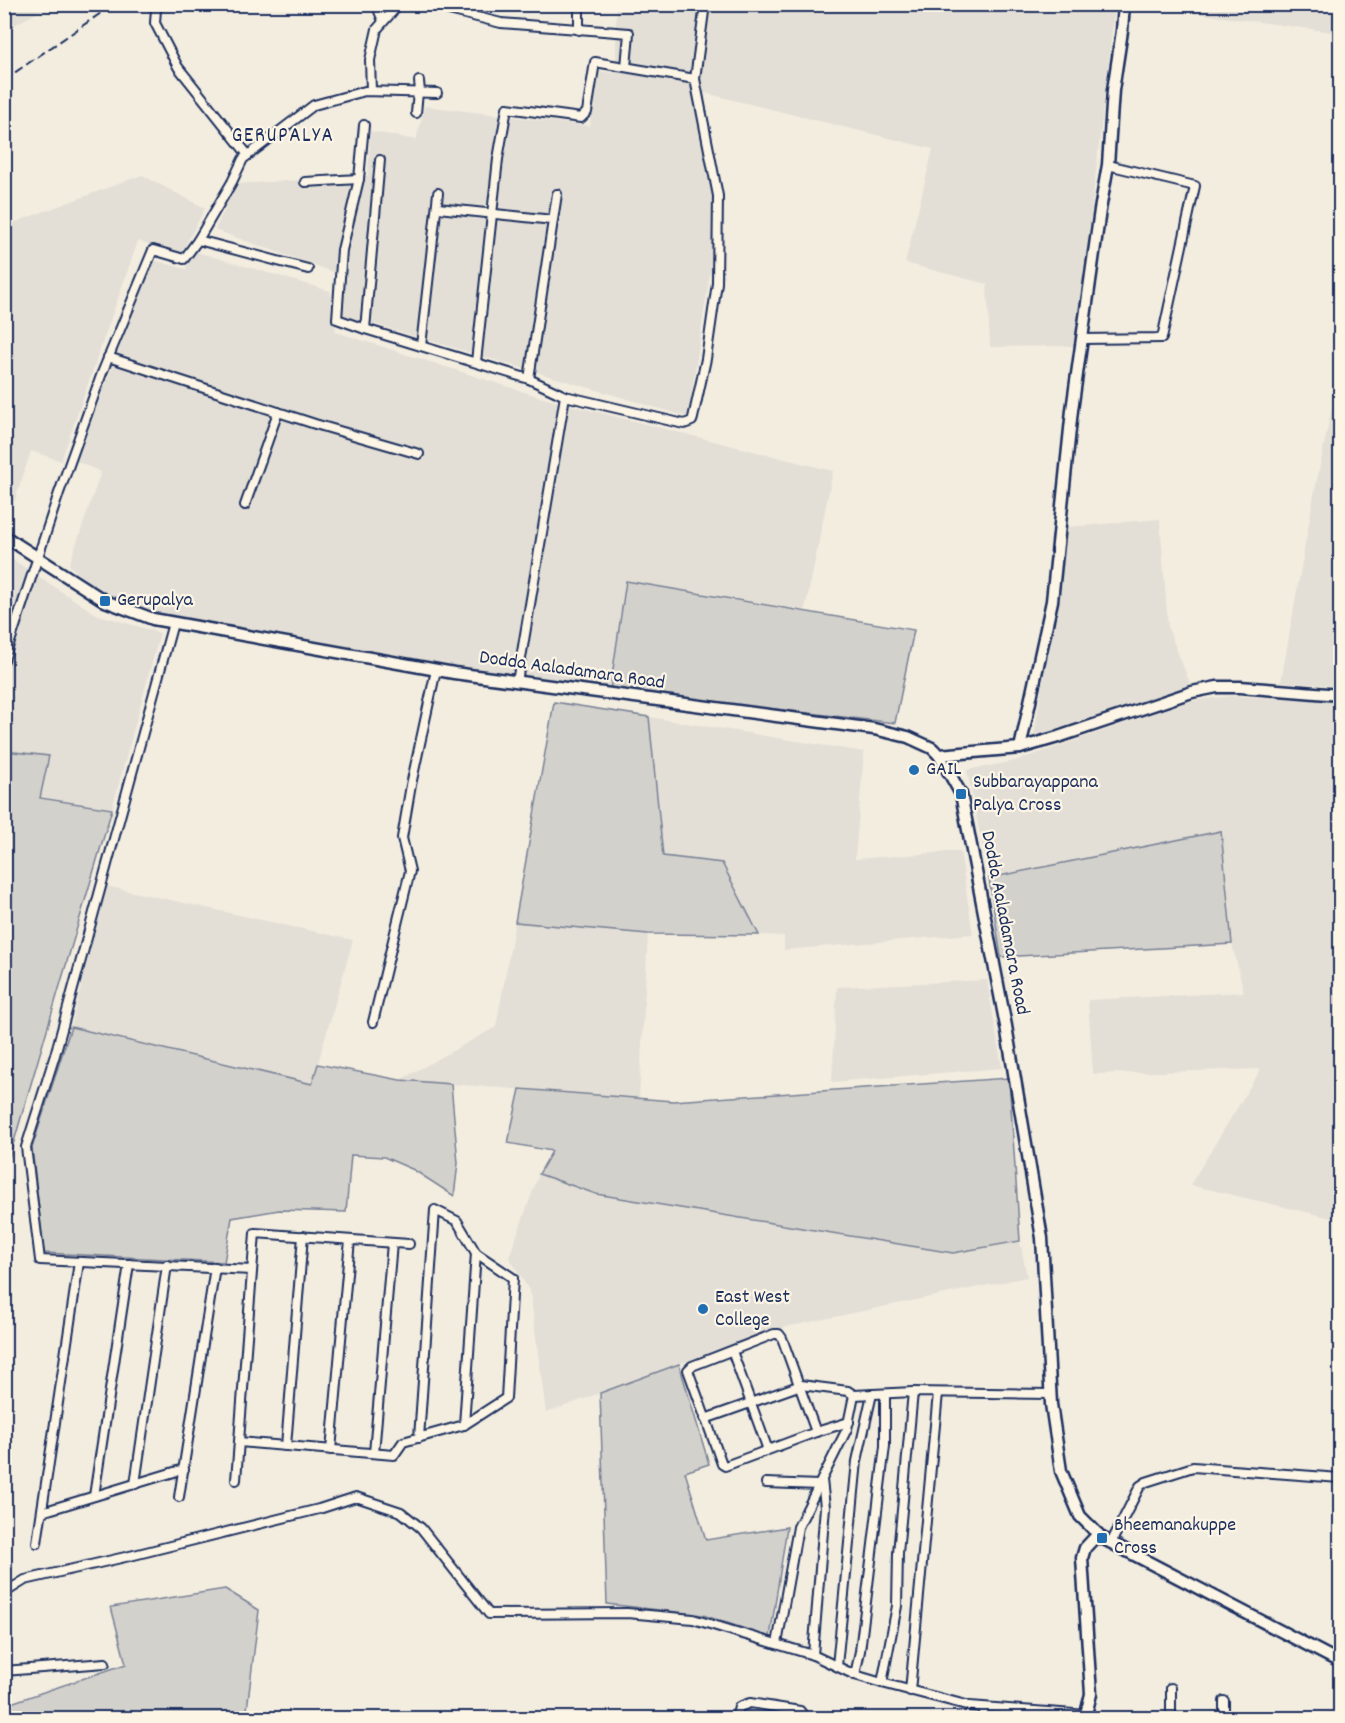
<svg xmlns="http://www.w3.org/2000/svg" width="1345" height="1723" font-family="Dekko,sans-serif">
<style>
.built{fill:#e3dfd6}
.green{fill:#d3d1cc;stroke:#778095;stroke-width:1.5}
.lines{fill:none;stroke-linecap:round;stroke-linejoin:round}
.street-casing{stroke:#1b2f5e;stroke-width:12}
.secondary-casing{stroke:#1b2f5e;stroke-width:15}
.street{stroke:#fcf5e5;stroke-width:8}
.secondary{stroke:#fcf5e5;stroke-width:10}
.rail{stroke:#1b2f5e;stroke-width:2;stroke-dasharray:9 4.5;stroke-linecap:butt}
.poi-dot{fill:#1f6fb2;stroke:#fcf5e5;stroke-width:2}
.labels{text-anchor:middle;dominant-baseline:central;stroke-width:4.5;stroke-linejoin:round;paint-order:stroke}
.poi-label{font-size:20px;fill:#1b2f5e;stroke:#fcf5e5;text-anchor:start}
.street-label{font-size:20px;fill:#1b2f5e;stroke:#fcf5e5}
.neighbourhood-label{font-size:21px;letter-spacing:1.5px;fill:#1b2f5e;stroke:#fcf5e5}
</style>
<rect width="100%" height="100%" fill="#f3ede0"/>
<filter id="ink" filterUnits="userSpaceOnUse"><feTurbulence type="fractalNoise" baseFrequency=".0167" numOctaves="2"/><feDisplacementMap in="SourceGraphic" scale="12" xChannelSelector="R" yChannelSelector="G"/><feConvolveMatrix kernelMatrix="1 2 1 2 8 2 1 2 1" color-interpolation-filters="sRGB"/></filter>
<g filter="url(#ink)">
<g class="built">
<path d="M5 4H51V5L5 30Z"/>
<path d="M1136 4 1340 5V33L1136 5Z"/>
<path d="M616 5H1115L1076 346 990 347 987 284 905 263 933 149 705 93 716 233 688 417 343 315 339 274 215 230 236 184 368 176 370 131 416 140 425 106 590 126 595 71 616 73Z"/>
<path d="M142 175 205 208 181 254 138 241 61 461 31 451 6 528 4 527 5 226Z"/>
<path d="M193 251 330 291 336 332 550 400 833 471 805 610 626 581 610 690 467 668 150 611 98 593 69 565 101 472 76 461 153 260 186 269Z"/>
<path d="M1340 367V686L1281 682 1312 505Z"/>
<path d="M1160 519 1168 628 1191 686 1033 741 1068 527Z"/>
<path d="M4 554 96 614 160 633 112 809 40 798 48 757 5 751Z"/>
<path d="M1230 696 1340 701V1042L1338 1047 1340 1051V1220L1190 1185 1261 1069 1093 1074 1088 1000 1244 992 1232 944 1221 831 989 878 967 770 1015 761 1190 701Z"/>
<path d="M649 717 864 752 855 859 960 851 973 934 784 950V936L759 935 722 863 663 856Z"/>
<path d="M106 886 353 940 312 1084 71 1027Z"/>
<path d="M515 922 648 934 639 1099 400 1080 496 1027Z"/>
<path d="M987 980 1002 1068 832 1082 837 987Z"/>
<path d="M539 1174 596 1194 953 1253 1020 1241 1027 1277 771 1330 546 1413 530 1292 509 1257Z"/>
</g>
<g class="green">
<path d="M626 581 914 630 895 723 610 690Z"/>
<path d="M554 702 649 717 663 856 722 863 759 935 648 934 515 922Z"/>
<path d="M5 751 49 756 40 798 112 809 5 1172Z"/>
<path d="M1221 831 1232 944 1001 957 989 878Z"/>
<path d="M71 1027 312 1084 318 1064 400 1080 451 1084 458 1163 454 1196 414 1170 384 1157 351 1155 346 1212 279 1210 232 1218 224 1262 44 1253 32 1148Z"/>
<path d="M1009 1078 1020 1241 953 1253 596 1194 539 1174 552 1151 508 1143 520 1089 673 1101Z"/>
<path d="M679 1364 709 1464 685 1472 706 1540 787 1527 770 1637 703 1615 607 1604 600 1393Z"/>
<path d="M225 1589 259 1610 246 1718H5V1705L126 1664 111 1607Z"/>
</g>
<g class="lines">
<g class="street-casing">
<g id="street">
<path d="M162 4 156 9 155 23 178 67 248 155"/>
<path d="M376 4 383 21"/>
<path d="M417 4 437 7 501 23 629 33 626 67"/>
<path d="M579 30V4"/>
<path d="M419 81 420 92"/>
<path d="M371 91 370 60 377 29 399 4"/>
<path d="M416 113 418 92"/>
<path d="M364 125 359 179 342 250 337 319 365 329 529 379 565 396 684 424 692 421 693 418 706 359 717 283 718 196 695 79 705 4"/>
<path d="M305 182 359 179"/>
<path d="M438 208 553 220"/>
<path d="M198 240 308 269"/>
<path d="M365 329 380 160"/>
<path d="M1082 339 1162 338 1195 186 1108 165"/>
<path d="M421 346 438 193"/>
<path d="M108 357 315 424 419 454"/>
<path d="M476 362 498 159 507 108 581 118 587 112 595 62 695 79"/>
<path d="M529 379 557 194"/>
<path d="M245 505 278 412"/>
<path d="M173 623 55 1055 26 1147 40 1260 252 1270"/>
<path d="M4 660 59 493 102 373 153 250 184 259 198 240 232 182 243 159 314 105 365 91 437 93"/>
<path d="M517 682 565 396"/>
<path d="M373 1022 410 871 402 838 411 785 436 670"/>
<path d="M732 1351 768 1450 725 1466 722 1464 688 1370 692 1366 774 1334H779L782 1338 816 1432 768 1450"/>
<path d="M705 1419 801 1385 848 1391 854 1395 913 1392 1051 1394"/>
<path d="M464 1425 476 1253"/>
<path d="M816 1432 849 1422"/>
<path d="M239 1442 394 1455 403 1442 464 1425 506 1398 513 1278 476 1253 457 1221 435 1210 419 1438"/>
<path d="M286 1446 303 1236"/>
<path d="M331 1450 350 1240"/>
<path d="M374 1453 392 1243"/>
<path d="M236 1480 255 1233 409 1244"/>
<path d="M766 1483 819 1485"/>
<path d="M135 1484 167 1265"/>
<path d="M94 1496 129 1264"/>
<path d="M179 1497 215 1267"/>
<path d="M42 1512 184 1469"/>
<path d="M37 1543 79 1262"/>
<path d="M1111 1543 1140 1486 1146 1482 1193 1467 1340 1478"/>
<path d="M4 1593 25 1580 134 1555 319 1509 356 1497 401 1512 421 1528 489 1614 627 1613 693 1619 813 1655 855 1675 882 1683 970 1706 1087 1715"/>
<path d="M777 1644 798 1527 847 1429 854 1395"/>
<path d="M813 1655 825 1507 822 1480"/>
<path d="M837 1666 857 1461 872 1394"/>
<path d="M4 1671 105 1663"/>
<path d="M855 1675 860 1651 885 1446V1394"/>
<path d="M882 1683 897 1606 898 1553 913 1392"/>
<path d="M910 1691 938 1393"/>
<path d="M736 1718 739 1707 750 1703 800 1711 805 1718"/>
<path d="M982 1718 986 1708"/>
<path d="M1171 1718V1688"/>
<path d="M1224 1718V1701"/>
</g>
</g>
<g class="secondary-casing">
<g id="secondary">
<path d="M4 536 105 601 153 619 454 673 874 729 908 737 932 748 939 755 961 794 1006 1026 1042 1238 1051 1404 1061 1471 1080 1516 1102 1538 1340 1662"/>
<path d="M1020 748 1052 601 1072 410 1100 210 1108 165 1113 90 1122 31 1124 4"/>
<path d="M939 755 1020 748 1058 737 1192 692 1217 687H1240L1340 695"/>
<path d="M1085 1718 1091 1694 1082 1558 1085 1548 1098 1534"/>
</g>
</g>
<use href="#street" class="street"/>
<use href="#secondary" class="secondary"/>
<path class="rail" d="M4 80 114 4"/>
</g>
</g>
<g class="poi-dot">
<rect x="99" y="595" width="12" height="12" rx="3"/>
<circle cx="914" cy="770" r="6"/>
<rect x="955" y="788" width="12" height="12" rx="3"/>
<circle cx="703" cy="1309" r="6"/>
<rect x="1096" y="1532" width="12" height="12" rx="3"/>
</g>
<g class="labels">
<g class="poi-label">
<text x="117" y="601">Gerupalya</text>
<text x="926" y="770">GAIL</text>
<text x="973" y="783">Subbarayappana<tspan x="973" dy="23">Palya Cross</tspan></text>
<text x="715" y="1298">East West<tspan x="715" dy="23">College</tspan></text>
<text x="1114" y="1526">Bheemanakuppe<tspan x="1114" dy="23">Cross</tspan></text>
</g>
<g class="street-label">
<text transform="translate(572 671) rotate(8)">Dodda Aaladamara Road</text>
<text transform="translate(1004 923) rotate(79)">Dodda Aaladamara Road</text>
</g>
<g class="neighbourhood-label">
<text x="283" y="137">GERUPALYA</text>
</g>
</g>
<rect width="1345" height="1723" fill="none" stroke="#fcf5e5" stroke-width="24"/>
<rect x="12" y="12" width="1321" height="1699" fill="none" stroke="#1b2f5e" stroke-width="2" filter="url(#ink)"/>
</svg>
